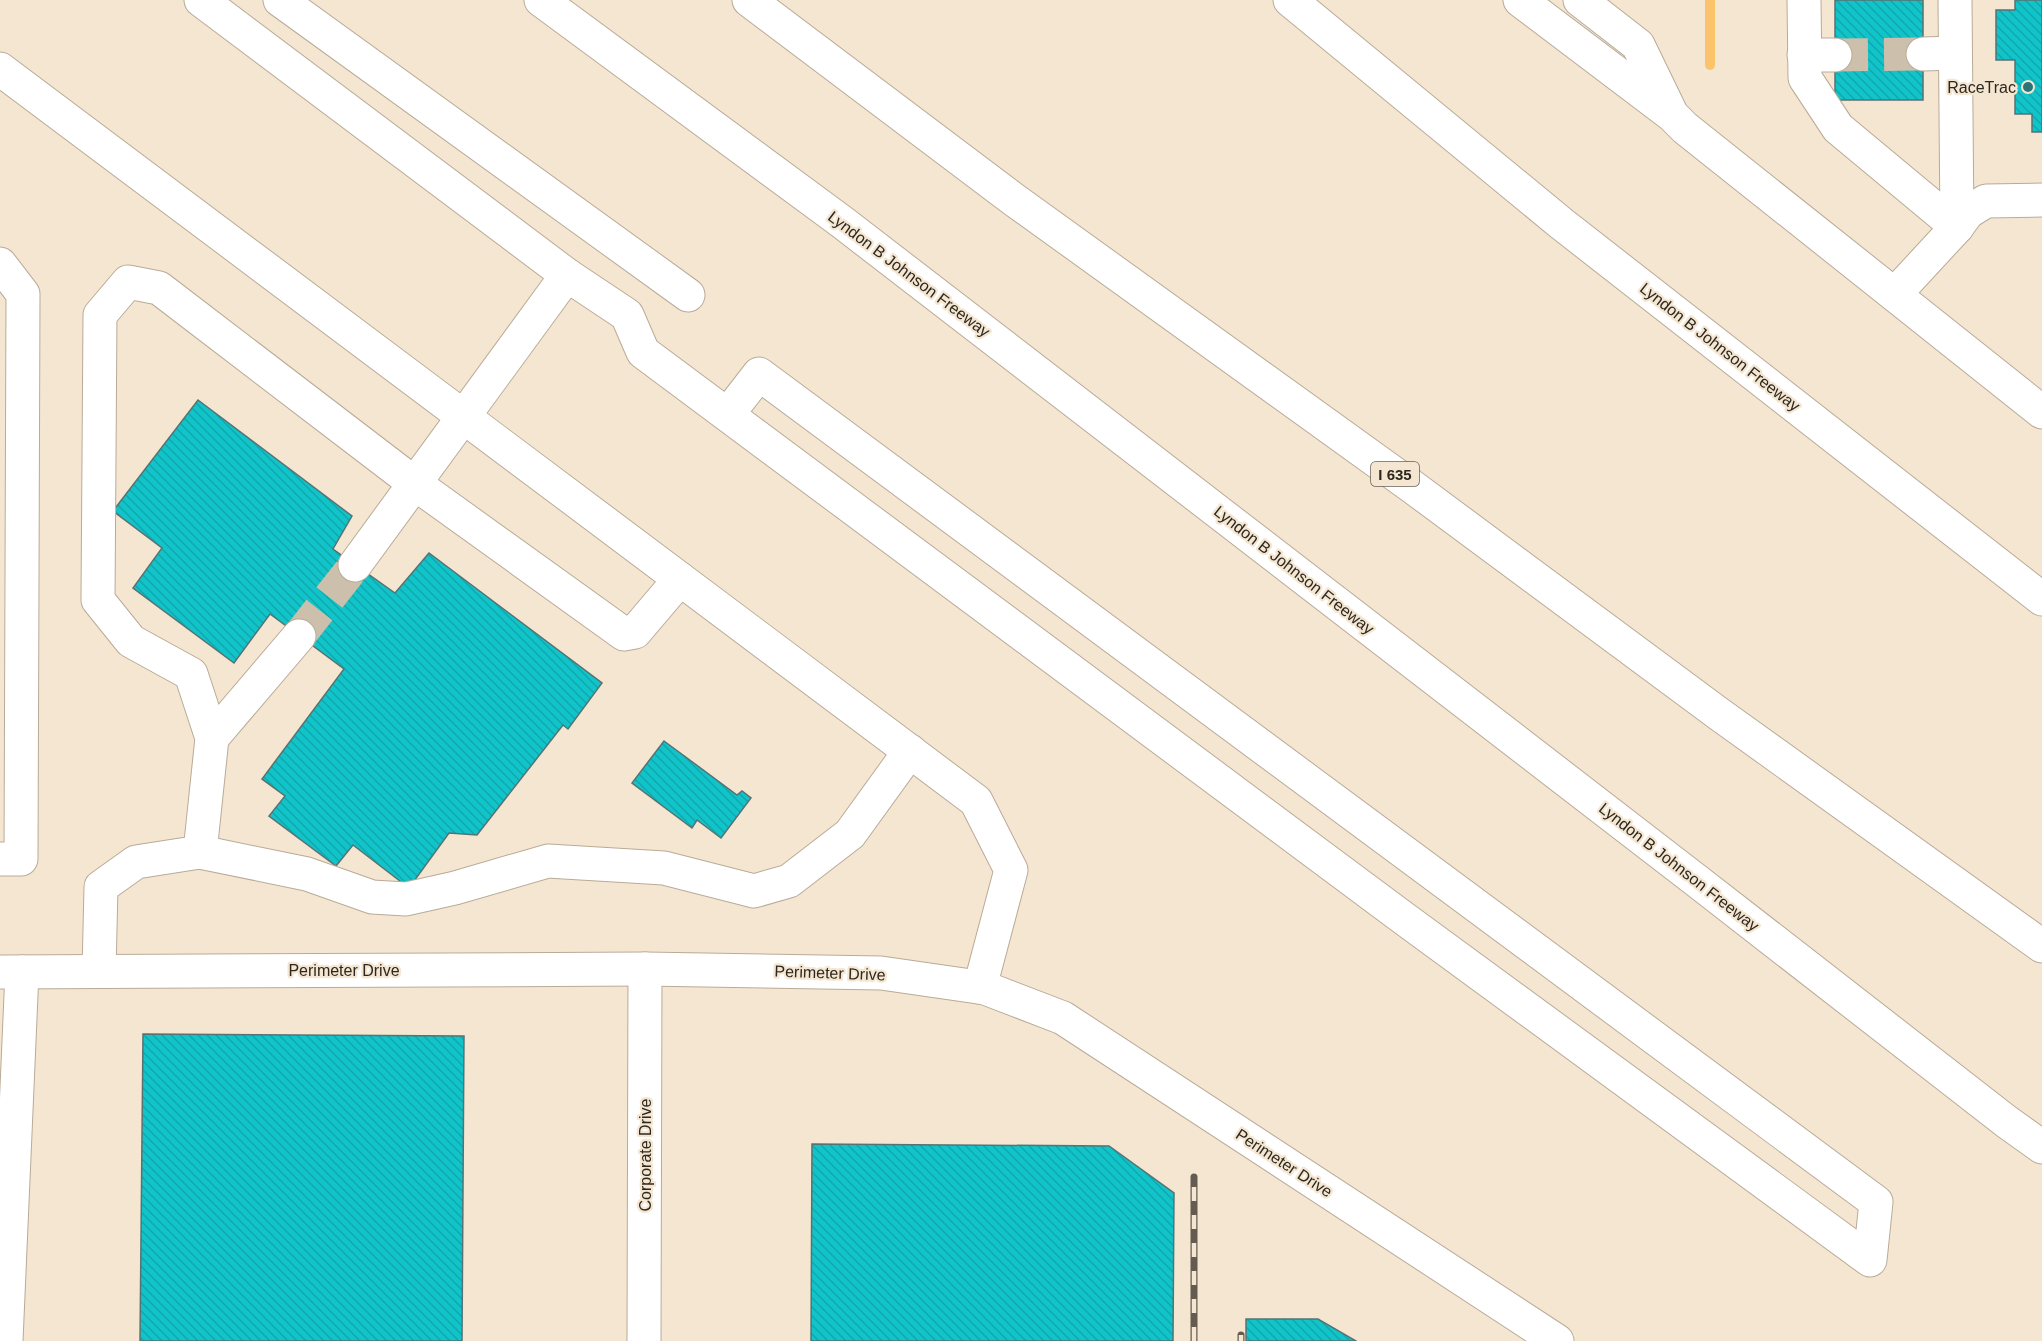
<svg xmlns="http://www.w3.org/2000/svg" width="2042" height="1341" font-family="Arial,sans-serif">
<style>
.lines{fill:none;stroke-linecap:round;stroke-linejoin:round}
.stream{stroke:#fbc36a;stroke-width:10}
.building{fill:url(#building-back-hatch);stroke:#577273;stroke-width:1.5}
.minor-tunnel{stroke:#ccc0ad;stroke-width:33;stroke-dasharray:33 16;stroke-linecap:butt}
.minor-casing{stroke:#b9ab98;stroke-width:35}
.major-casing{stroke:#b9ab98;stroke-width:35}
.highway-casing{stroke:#b9ab98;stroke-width:35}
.minor{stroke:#fff;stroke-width:33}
.major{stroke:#fff;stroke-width:33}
.highway{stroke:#fff;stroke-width:33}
.rail-casing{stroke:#645c51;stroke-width:7}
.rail{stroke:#f4e6d1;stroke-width:4.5;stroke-dasharray:14;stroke-linecap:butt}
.poi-dot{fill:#2a7477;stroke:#f4e6d1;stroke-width:2}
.labels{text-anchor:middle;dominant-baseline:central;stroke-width:4.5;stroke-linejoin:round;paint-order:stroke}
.shield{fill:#f4e6d1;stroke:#686054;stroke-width:1.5}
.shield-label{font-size:15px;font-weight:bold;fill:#2c271f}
.poi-label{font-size:16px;fill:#2c271f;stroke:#f4e6d1;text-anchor:end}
.street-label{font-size:16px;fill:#2c271f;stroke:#f4e6d1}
</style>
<defs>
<pattern id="building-back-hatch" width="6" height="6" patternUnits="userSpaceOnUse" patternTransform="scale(1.5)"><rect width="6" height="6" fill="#11c4c9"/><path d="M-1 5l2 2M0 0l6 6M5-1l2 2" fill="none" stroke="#10a8ac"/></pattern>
</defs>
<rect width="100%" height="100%" fill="#f4e6d1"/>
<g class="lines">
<path class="stream" d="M1710 0V65"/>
</g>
<g class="building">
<rect x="1835" y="0" width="88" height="100"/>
<path d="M2015 0H2042V132H2032V114H2015V60H1996V10H2015Z"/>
<path d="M198 400 352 516 333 549 395 593 429 553 602 683 568 729 563 725 477 835 449 833 409 888 353 845 336 866 269 816 285 796 262 779 344 669 270 614 234 663 133 588 162 548 113 511Z"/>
<path d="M664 741 737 795 742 791 751 798 721 838 697 820 692 828 632 783Z"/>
<path d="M143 1034 464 1036 462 1341H140Z"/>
<path d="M812 1144 1109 1146 1174 1193 1173 1341H811Z"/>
<path d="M1246 1319H1318L1356 1341H1246Z"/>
</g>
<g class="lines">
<g class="minor-tunnel">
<path d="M1835 55 1923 54"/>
<path d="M299 636 355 565"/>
</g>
<g class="minor-casing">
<g id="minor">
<path d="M201 0 567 275 355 565"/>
<path d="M280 0 688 295"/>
<path d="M1804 0 1805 78 1838 128 1957 227 1895 294"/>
<path d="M1955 0 1957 227"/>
<path d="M1923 54 1955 53"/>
<path d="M1804 55H1835"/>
<path d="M0 69 976 801 1011 870 980 987"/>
<path d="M1957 227 1968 212 1986 201 2042 200"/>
<path d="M0 264 23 294 21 859H0"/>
<path d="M567 275 627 315 643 352 1402 917 1870 1260 1876 1202 759 374 728 414"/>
<path d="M212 738 299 636"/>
<path d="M200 852 307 874 372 897 406 899 455 888 548 861 664 868 754 891 789 881 850 834 910 751"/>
<path d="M99 971 101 887 136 862 200 852 212 738 191 674 131 641 98 600 100 315 128 282 159 288 414 483 624 634 635 632 680 579"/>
<path d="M0 972 645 969 881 973 985 988 1063 1018 1557 1341"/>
<path d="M6 1341 22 972"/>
<path d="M644 1341 645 969"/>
</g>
</g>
<g class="major-casing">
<g id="major">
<path d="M541 0 842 222 1697 881 2007 1122 2042 1147"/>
<path d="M1520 0 1672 115 1685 128 2042 412"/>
<path d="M1580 0 1638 45 1670 111"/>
</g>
</g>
<g class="highway-casing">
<g id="highway">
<path d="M749 0 1013 199 1410 485 1719 714 2042 946"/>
<path d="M1290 0 1562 224 2042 599"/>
</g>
</g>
<use href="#minor" class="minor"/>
<use href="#major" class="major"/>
<use href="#highway" class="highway"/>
<g class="rail-casing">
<g id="rail">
<path d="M1241 1335V1341"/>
<path d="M1194 1341V1177"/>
</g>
</g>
<use href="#rail" class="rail"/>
</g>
<circle class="poi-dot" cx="2028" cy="87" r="6"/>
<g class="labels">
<rect class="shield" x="1371" y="462" width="48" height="24" rx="4.5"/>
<g class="shield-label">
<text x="1395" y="474">I 635</text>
</g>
<g class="poi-label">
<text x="2016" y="87">RaceTrac</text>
</g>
<g class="street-label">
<text transform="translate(909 274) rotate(37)">Lyndon B Johnson Freeway</text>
<text transform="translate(1720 347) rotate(38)">Lyndon B Johnson Freeway</text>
<text transform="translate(1294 570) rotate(38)">Lyndon B Johnson Freeway</text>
<text transform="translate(1679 867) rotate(38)">Lyndon B Johnson Freeway</text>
<text x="344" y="970">Perimeter Drive</text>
<text transform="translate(830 973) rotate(2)">Perimeter Drive</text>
<text transform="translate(645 1155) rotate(-90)">Corporate Drive</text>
<text transform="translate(1284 1163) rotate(33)">Perimeter Drive</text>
</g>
</g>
</svg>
